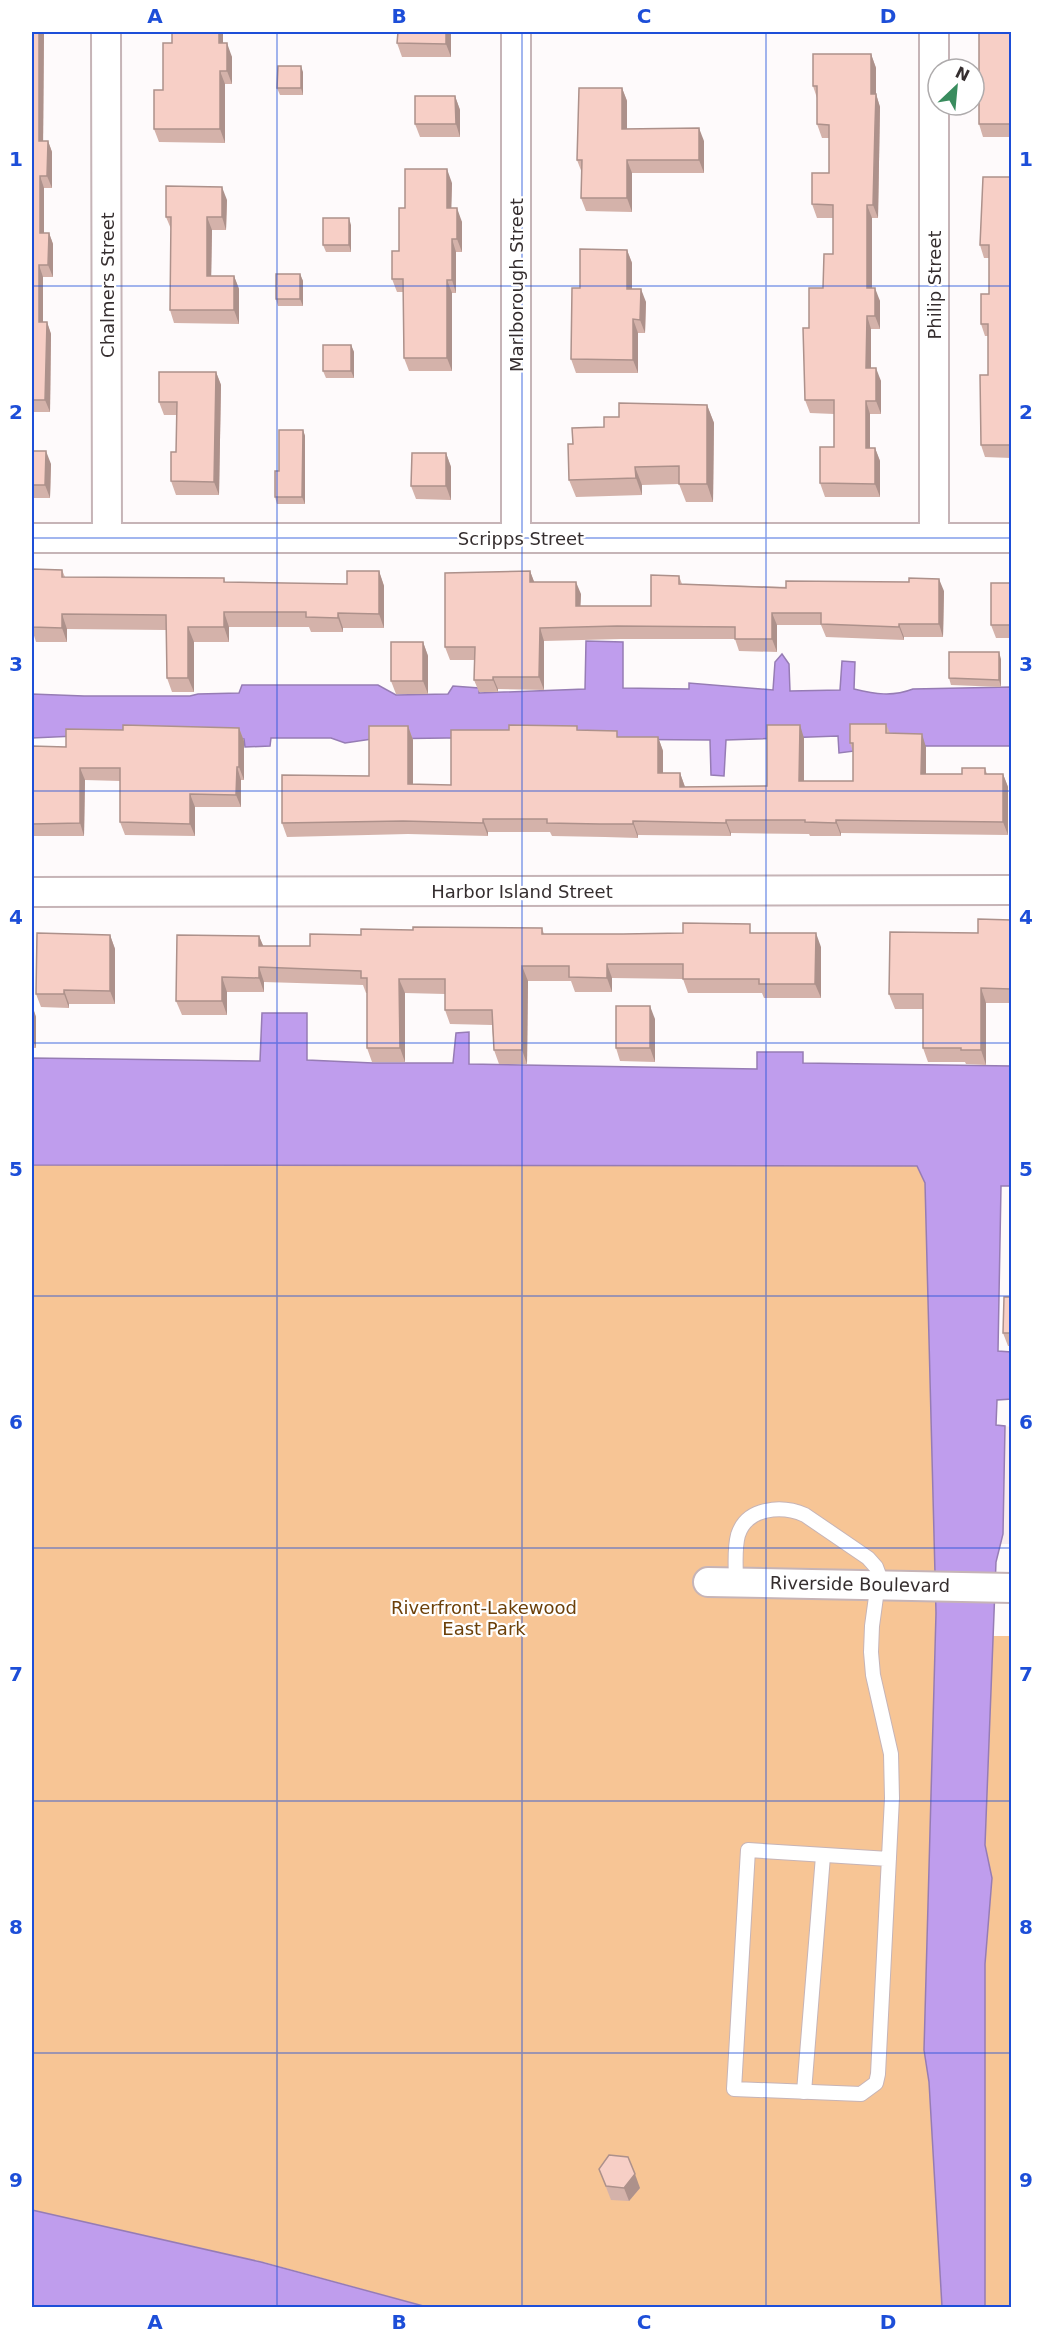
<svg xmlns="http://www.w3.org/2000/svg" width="1043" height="2339" font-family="'DejaVu Sans',sans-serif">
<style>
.built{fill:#f8ecef}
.green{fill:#f7c595}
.water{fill:#bf9ded;stroke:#967cb4;stroke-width:1.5}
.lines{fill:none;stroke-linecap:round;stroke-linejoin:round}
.lane-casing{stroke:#c6b4b7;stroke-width:16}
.street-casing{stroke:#c6b4b7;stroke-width:32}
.lane{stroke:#fff;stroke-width:14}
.street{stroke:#fff;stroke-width:28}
.wall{fill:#d4b2aa}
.shaded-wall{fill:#ad918b}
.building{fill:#f7cfc6;stroke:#ad918b;stroke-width:1.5}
.grid{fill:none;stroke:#1d4ed8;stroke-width:1.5;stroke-opacity:0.55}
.labels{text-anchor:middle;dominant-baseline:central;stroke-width:4.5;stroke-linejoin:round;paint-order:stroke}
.street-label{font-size:18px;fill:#352e2f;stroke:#fff}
.park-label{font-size:18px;fill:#6c4009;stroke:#fff}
.neatline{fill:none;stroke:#1d4ed8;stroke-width:2}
.grid-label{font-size:20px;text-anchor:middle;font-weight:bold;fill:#1d4ed8}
</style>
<rect width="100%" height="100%" fill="#fefafb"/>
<path class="built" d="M1005 1426 1011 1427V1544H1001L1003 1534Z"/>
<g class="green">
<path d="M32 1165 917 1166 925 1183 936 1613 924 2050 929 2082 942 2307H427L267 2263 32 2210Z"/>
<path d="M992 1636H1012V2307L985 2308V1964L992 1878 985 1845Z"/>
</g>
<g class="water">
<path d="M586 641 623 642V688L689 689V683L773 690 775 662 782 654 789 664 790 691 840 690 842 661 855 662 854 689C875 694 892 697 913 689L1011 687V746H893L839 753 838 736 726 740 724 776 711 775 710 740 447 738 372 739 345 743 331 738H271L270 746 245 747 244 739 98 735 32 738V694L84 696H190L198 694 239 693 242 685H378L396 695 448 694 453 686 479 688V693L585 689Z"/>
<path d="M262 1013H307V1060L373 1063H453L456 1033 469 1032V1064L757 1069V1052H803V1063L1011 1066V1186H1001L998 1351 1011 1352 1012 1399 997 1400 996 1425 1005 1426 1003 1534 996 1562 985 1845 992 1878 985 1964V2307H942L929 2082 924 2050 936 1613 925 1183 917 1166 32 1165V1058L260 1061Z"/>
<path d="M32 2210 261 2262 427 2307H32Z"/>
</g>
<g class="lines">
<g class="lane-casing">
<g id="lane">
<path d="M736 1582C736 1567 734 1550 738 1535 747 1507 782 1505 805 1515L868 1558 876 1567 879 1575 872 1626 871 1652 873 1675 891 1754 892 1798 878 2074 876 2083 861 2094 734 2089 748 1850 889 1859"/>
<path d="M804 2092 823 1856"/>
</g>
</g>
<g class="street-casing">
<g id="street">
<path d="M106 32 107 538"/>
<path d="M516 32V538"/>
<path d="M934 32V538"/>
<path d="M32 538H1012"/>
<path d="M32 892 1012 890"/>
<path d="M708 1582 1012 1588"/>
</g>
</g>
<use href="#lane" class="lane"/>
<use href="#street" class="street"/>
</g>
<g class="wall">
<path d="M32 32H44L43 141H48L52 152V188H44V233H49L53 244V277H43V322H47L51 334 50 412H32Z"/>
<path d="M172 32H223V43L232 57V84H225V143L159 142 154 129 163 90 172 43Z"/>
<path d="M398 32H451V57H402L397 43Z"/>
<path d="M1011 32V137H983L979 124Z"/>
<path d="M871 54 876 68V94L880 107 878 218H872V288L880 301V329H871V368L881 381V414H870V448H875L880 461V497H825L820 483 834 447V414L810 413 805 400 809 328 823 288 833 254V218H817L812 204 829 173V138H822L817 124V98L813 86Z"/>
<path d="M303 72V95H280L277 88Z"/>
<path d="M622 88 627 101V129L704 141V173H632V212L586 211 581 198 582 173 577 160Z"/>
<path d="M455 96 460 110V137H420L415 124Z"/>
<path d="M1011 177V458L985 457 981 445 988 375V336H985L981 324 989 294V258H984L980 245Z"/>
<path d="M452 183 451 208 462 222V252H456V293H452V371H409L404 358 403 292H397L392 279 399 251 405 208Z"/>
<path d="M227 200 226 230H212L211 276H234L239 289V324L174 323 170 310 171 229 166 217Z"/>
<path d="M351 225V252H326L323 245Z"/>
<path d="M627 250 632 263V289L646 302 645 333H638V373H576L571 359 580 288Z"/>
<path d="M300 274 303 281V306H278L276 299Z"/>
<path d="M351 345 354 352V378H326L323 371Z"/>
<path d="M216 372 221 385 219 495H176L171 481 176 452 177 415H164L159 402Z"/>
<path d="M707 405 714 423 713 502H686L679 484 642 485V495L576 497 569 480 573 444 604 427 619 417Z"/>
<path d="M303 430 305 436V504H277L275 497Z"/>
<path d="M32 451 51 464 50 498H32Z"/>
<path d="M446 453 451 467V500L416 499 411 486Z"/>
<path d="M32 569 62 570 65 577 224 578 225 582 347 584 379 571 384 586V628H343V632H311L309 627H229V642H194V692H172L167 678 166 630 67 629V642H36L32 629Z"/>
<path d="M530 571 534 582 581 594 580 606H651L679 576 682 584 944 591 943 637H904V640L826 637 821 625H777V652L739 651 735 639H621L544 641V690L498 689V692H479L474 680V660H450L445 647Z"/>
<path d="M1011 583V638H996L991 625Z"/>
<path d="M423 642 428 656V694H396L391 681Z"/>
<path d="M1001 659V687L951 685 949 678Z"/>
<path d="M886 724 890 733 926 747V774H962L985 768 987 774H1003L1008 787V835L841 833V836H810L809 834 731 833V836L638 835V838L605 837 552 836 550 832H488V836L408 834 287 837 282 823 369 776 408 726 413 740V784L451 785 579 730 619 737H658L663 751V773H680L685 787 767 786 804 738V781H853V752L850 743Z"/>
<path d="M239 728 244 741V780H241V807H195V836L125 835 120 822V781L85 780 84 836H32V746L66 747 123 730Z"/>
<path d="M1011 920V1003H986V1065L966 1064 965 1062H928L923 1048V1009H895L889 994 978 933Z"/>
<path d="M542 928 544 934H623L754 933 821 947V998H764L762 993H688L683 979 612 978V992H575L571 981H528L527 1064H499L494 1050 492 1025 450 1024 445 1010V994L405 993V1062H372L367 1048V993H366L363 985 264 982V992H227V1015H182L176 1001 259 936 263 946H310L361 935 413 930Z"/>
<path d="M110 935 115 949V1004H69V1008L41 1007 36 994Z"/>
<path d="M32 1005 36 1017V1048H32Z"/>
<path d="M655 1019V1062L620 1061 616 1048Z"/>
<path d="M1011 1297V1346H1008L1003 1333Z"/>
<path d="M599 2169 640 2188 629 2201 611 2200Z"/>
</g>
<g class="shaded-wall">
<path d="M39 32H44L43 152 39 141Z"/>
<path d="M219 32H223V56L219 43Z"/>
<path d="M446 32H451V57L446 44Z"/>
<path d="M227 43 232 57V84L227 71Z"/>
<path d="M871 54 876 68V107L871 94Z"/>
<path d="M301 66 303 72V95L301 88Z"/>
<path d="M220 71 225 84V143L220 129Z"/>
<path d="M622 88 627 101V143L622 129Z"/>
<path d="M876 94 880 107 878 218 873 205Z"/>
<path d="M455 96 460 110V137L456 124Z"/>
<path d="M699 128 704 141V173L699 160Z"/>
<path d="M48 141 52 152V188L47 176Z"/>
<path d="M627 160 632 173V212L627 198Z"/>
<path d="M447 169 452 183 451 222 447 208Z"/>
<path d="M40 176 44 188V244L40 233Z"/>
<path d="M222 187 227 200 226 230 222 217Z"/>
<path d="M867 205 872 218V301L867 288Z"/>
<path d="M457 208 462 222V252L457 239Z"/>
<path d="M207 217 212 230 211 289 207 276Z"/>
<path d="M349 218 351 225V252L349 245Z"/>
<path d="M49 233 53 244V277L48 265Z"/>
<path d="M452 239 456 252V293L452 280Z"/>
<path d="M627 250 632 263V302L627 289Z"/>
<path d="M39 265 43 277V334L39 322Z"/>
<path d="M300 274 303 281V306L300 299Z"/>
<path d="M234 276 239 289V324L234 310Z"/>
<path d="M447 280 452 293V371L447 358Z"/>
<path d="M875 288 880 301V329L875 316Z"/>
<path d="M641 289 646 302 645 333 640 320Z"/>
<path d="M867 316 871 329V381L866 368Z"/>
<path d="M633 319 638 333V373L633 360Z"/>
<path d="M47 322 51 334 50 412 45 400Z"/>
<path d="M351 345 354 352V378L351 371Z"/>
<path d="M876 368 881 381V414L876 401Z"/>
<path d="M216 372 221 385 219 495 214 482Z"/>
<path d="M866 401 870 414V461L866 448Z"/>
<path d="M707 405 714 423 713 502 707 484Z"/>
<path d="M303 430 305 436V504L302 497Z"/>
<path d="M875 448 880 461V497L875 484Z"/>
<path d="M46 451 51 464 50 498 45 485Z"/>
<path d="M446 453 451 467V500L446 486Z"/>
<path d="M635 467 642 485V495L636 478Z"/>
<path d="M379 571 384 586V628L379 614Z"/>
<path d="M530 571 535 584 530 582Z"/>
<path d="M939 579 944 591 943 637 939 624Z"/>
<path d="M576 582 581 594 580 618 576 606Z"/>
<path d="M224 612 229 627V642L224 627Z"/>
<path d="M338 613 343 628V632L338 618Z"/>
<path d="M772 613 777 625V652L772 639Z"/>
<path d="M62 614 67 629V642L62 628Z"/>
<path d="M899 624 904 637V640L899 627Z"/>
<path d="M188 627 194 642V692L188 678Z"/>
<path d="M540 628 544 641V690L539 677Z"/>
<path d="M423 642 428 656V694L423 681Z"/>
<path d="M999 652 1001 659V687L999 680Z"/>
<path d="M493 677 498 689V692L493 680Z"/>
<path d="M800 725 804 738V794L799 781Z"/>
<path d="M408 726 413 740V798L408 784Z"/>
<path d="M239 728 244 741V780L239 767Z"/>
<path d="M922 734 926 747V787L921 774Z"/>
<path d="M658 737 663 751V787L658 773Z"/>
<path d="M237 767 241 780V807L236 795Z"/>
<path d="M80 768 85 780 84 836 80 823Z"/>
<path d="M680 773 685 787H680Z"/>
<path d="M1003 774 1008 787V835L1003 822Z"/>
<path d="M190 794 195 807V836L190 824Z"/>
<path d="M483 819 488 832V836L483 823Z"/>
<path d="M726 820 731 833V836L726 823Z"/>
<path d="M836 820 841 833V836L836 823Z"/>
<path d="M633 821 638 835V838L633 824Z"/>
<path d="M816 933 821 947V998L815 984Z"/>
<path d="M110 935 115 949V1004L110 991Z"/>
<path d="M259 936 265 950 259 946Z"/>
<path d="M607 964 612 978V992L607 978Z"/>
<path d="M522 966 528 981 527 1064 522 1050Z"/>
<path d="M259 967 264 982V992L259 978Z"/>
<path d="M222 977 227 992V1015L222 1001Z"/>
<path d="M399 979 405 993V1062L400 1048Z"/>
<path d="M981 988 986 1003V1065L981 1050Z"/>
<path d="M64 990 69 1004V1008L64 994Z"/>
<path d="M32 1005 36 1017V1048L32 1037Z"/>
<path d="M650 1006 655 1019V1062L650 1048Z"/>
<path d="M635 2174 640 2188 629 2201 624 2188Z"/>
</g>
<g class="building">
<path d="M32 32H39V141H48L47 176H40V233H49L48 265H39V322H47L45 400H32Z"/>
<path d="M172 32H219V43H227V71H220V129H154V90H163V43H172Z"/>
<path d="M398 32H446V44L397 43Z"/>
<rect x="979" y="32" width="32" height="92"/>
<path d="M813 54H871V94H876L875 125 873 205H867V288H875V316H867L866 368H876V401H866V448H875V484L820 483V447H834V400H805L803 328H809V288H823L824 254H833V205L812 204V173H829V125L817 124V86H813Z"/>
<path d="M278 66H301V88H277Z"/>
<path d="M579 88H622V129L699 128V160H627V198H581L582 160H577Z"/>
<path d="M415 96H455L456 124H415Z"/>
<path d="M405 169H447V208H457V239H452V280H447V358H404L403 279H392V251H399V208H405Z"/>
<path d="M983 177H1011V445H981L980 375H988V324H981V294H989V245H980Z"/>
<path d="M166 186 222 187V217H207V276H234V310H170L171 217H166Z"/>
<rect x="323" y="218" width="26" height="27"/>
<path d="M580 249 627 250V289H641L640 320 633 319V360L571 359 572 288H580Z"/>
<rect x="276" y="274" width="24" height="25"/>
<rect x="323" y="345" width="28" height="26"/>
<path d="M159 372H216L214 482 171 481V452H176L177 402H159Z"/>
<path d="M619 403 707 405V484H679V466L635 467 636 478 569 480 568 444H573L572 428 604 427V417H619Z"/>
<path d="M279 430H303L302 497H275V471H279Z"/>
<path d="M32 451H46L45 485H32Z"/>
<path d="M412 453H446V486H411Z"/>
<path d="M32 569 62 570V577L224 578V582L347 584V571H379V614L338 613V618L306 617V612H224V627H188V678H167L166 615 62 614V628L32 627Z"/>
<path d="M530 571V582H576V606H651V575L679 576V584L786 588V581L909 582V578L939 579V624H899V627L821 624V613H772V639H735V627L617 626 540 628 539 677H493V680H474L475 647H445V573Z"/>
<rect x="991" y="583" width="20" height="42"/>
<rect x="391" y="642" width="32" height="39"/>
<path d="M949 652H999V680L949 678Z"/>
<path d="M850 724H886V733L922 734 921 774H962V768H985V774H1003V822L836 820V823L805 822V820H726V823L633 821V824H600L547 823V819H483V823L403 821 282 823V775L369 776V726H408V784L451 785V730H509V725L577 726V730L617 731V737H658V773H680V787L767 786V725H800L799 781H853V743H850Z"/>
<path d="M123 725 239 728V767H237L236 795 190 794V824L120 822V768H80V823L32 824V746L66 747V729L123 730Z"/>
<path d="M978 919 1011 920V989L981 988V1050H961V1048H923V994H889L890 932 978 933Z"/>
<path d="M683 923 750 924V933H816L815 984H759V979H683V964H607V978L569 977V966H522V1050H494L492 1010H445V979H399L400 1048H367V978H361V971L259 967V978L222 977V1001H176L177 935 259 936V946H310V934L361 935V929L413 930V927L542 928V934H623L683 933Z"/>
<path d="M37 933 110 935V991L64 990V994H36Z"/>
<rect x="616" y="1006" width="34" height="42"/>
<path d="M1004 1297H1011V1333H1003Z"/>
<path d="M609 2155 628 2157 635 2174 624 2188 606 2186 599 2169Z"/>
</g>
<path class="grid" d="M277 32V2308M522 32V2308M766 32V2308M32 286H1012M32 538H1012M32 791H1012M32 1043H1012M32 1296H1012M32 1548H1012M32 1801H1012M32 2053H1012"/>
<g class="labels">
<g class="street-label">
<text transform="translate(107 285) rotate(-90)">Chalmers Street</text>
<text transform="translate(516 285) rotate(-90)">Marlborough Street</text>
<text transform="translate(934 285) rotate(-90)">Philip Street</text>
<text x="521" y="538">Scripps Street</text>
<text x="522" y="891">Harbor Island Street</text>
<text transform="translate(860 1584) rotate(1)">Riverside Boulevard</text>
</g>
<g class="park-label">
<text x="484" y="1607">Riverfront-Lakewood<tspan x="484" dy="21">East Park</tspan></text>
</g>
</g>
<rect width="1043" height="2339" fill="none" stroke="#ffffff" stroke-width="66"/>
<g transform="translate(956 87) rotate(26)"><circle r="28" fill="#ffffff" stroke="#aeabac" stroke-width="1.5"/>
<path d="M0-4.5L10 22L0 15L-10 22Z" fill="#398c5e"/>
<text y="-9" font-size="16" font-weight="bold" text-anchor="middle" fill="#352e2f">N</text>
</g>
<rect x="33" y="33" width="977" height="2273" class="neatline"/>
<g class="grid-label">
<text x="155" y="23">A</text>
<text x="399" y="23">B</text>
<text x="644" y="23">C</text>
<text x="888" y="23">D</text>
<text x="16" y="166">1</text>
<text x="1026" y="166">1</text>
<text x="16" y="419">2</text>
<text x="1026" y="419">2</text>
<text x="16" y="671">3</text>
<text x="1026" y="671">3</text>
<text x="16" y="924">4</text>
<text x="1026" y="924">4</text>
<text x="16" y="1176">5</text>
<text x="1026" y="1176">5</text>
<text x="16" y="1429">6</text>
<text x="1026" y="1429">6</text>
<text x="16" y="1681">7</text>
<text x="1026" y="1681">7</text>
<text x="16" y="1934">8</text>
<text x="1026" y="1934">8</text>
<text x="16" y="2187">9</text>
<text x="1026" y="2187">9</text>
<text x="155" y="2329">A</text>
<text x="399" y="2329">B</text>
<text x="644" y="2329">C</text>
<text x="888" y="2329">D</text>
</g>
</svg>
